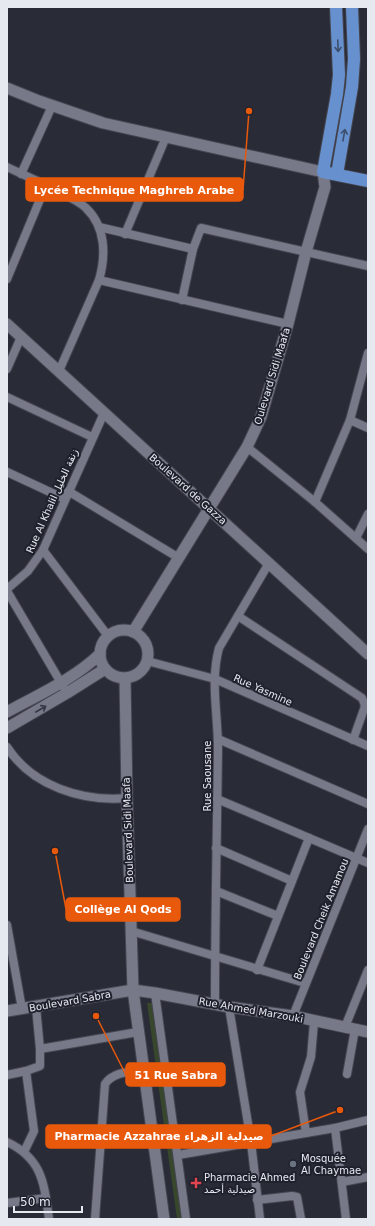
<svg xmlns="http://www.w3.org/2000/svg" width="375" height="1226" font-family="'DejaVu Sans','Noto Naskh Arabic',sans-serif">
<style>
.green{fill:#37472c}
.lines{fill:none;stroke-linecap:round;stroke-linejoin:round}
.street-casing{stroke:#454651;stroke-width:10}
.secondary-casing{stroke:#454651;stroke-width:13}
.primary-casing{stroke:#454651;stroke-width:14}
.street{stroke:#777988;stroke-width:8}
.secondary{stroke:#777988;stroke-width:11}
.primary{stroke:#6791ce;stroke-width:12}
.oneway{stroke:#3c4e6d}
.oneway2{stroke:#353744}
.worship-dot{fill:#6b7280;stroke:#1f212d;stroke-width:1.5}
.health-dot{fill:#e0444e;stroke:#1f212d;stroke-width:1.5}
.labels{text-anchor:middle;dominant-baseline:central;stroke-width:4;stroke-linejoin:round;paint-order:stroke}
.street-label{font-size:10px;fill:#e7e9f1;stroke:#1f212d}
.poi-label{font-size:10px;fill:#e7e9f1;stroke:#1f212d;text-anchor:start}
.leader{fill:none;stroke:#e8590c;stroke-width:1.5}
.callout-dot{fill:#e8590c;stroke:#1f212d;stroke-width:1.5}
.callout{fill:#e8590c;stroke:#e8590c;stroke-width:1.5}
.callout-label{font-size:11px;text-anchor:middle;font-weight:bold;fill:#fff}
</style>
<rect width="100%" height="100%" fill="#292b37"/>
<path class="green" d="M147 1003H154L184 1219H177Z"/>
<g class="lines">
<g class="street-casing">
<g id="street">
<path d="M7 167C26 176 45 184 63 194 71 198 80 202 86 208 106 227 106 256 99 280L59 371"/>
<path d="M21 174 52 106"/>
<path d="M99 227 193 249"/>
<path d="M125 234 166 137"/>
<path d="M7 279 46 185"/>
<path d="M99 280 288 324"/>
<path d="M182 300 193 249 201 228 368 266"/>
<path d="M7 369 21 337"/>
<path d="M7 397 92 437"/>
<path d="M350 420 368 428"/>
<path d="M247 447 315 502 368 549"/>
<path d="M7 472 65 499"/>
<path d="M68 491 179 558"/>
<path d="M315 502 350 420 368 353"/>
<path d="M356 538 368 514"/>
<path d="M43 550 108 636"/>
<path d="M7 589 28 571 43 550 104 413"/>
<path d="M7 591 67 693"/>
<path d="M238 616 362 698 365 705 364 709 353 740"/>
<path d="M147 661 215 679 368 746"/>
<path d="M218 739 368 804"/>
<path d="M7 747C32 786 82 802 127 798"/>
<path d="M217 799 368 863"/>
<path d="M216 848 292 881"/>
<path d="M216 891 278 916"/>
<path d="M7 925 22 1009"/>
<path d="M131 931 305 983"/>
<path d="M257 970 309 838"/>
<path d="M155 993 186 1219"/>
<path d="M215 1004C215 919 217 833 218 748 218 715 210 681 219 648L269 563"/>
<path d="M229 1007 251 1142 260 1219"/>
<path d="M293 1016 368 829"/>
<path d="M345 1027 368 970"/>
<path d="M40 1049 138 1032"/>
<path d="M347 1074 355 1029"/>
<path d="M7 1075 26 1071 40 1066V1049L36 1007"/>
<path d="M335 1128 346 1219"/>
<path d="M306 1133 300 1092 311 1057 314 1022"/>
<path d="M7 1142C43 1159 44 1184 49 1219"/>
<path d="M24 1152 34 1131 26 1071"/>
<path d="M178 1155 335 1128 368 1120"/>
<path d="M342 1182 368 1177"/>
<path d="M257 1200 292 1196 297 1197 301 1219"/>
<path d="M7 1203 46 1198"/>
<path d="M95 1219 105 1084C113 1072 129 1072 143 1070"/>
</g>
</g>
<g class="secondary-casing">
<g id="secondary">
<path d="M7 88 39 101 103 123 323 172 325 187 306 252 288 324 261 417 247 447 133 632"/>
<path d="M7 324 368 654"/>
<circle cx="124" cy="654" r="24"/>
<path d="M125 678 127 798 133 990 164 1219"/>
<path d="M7 712C38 695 74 679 100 654"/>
<path d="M7 728 67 693 105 669"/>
<path d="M7 1011 133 990 155 993 229 1007 293 1016 368 1032"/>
</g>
</g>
<g class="primary-casing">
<g id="primary">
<path d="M336 7 339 75 337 94 323 172 368 181"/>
<path d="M337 174 352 87 354 59 352 7"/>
</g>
</g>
<use href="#street" class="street"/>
<use href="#secondary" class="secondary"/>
<use href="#primary" class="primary"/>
</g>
<defs><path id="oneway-shaft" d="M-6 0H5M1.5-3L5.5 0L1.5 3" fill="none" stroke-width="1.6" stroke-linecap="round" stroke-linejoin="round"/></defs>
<g class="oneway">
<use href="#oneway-shaft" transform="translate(338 46) rotate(88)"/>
<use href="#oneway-shaft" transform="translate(344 135) rotate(-80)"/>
</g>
<use class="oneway2" href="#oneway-shaft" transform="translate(41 709) rotate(-30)"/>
<circle class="worship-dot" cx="293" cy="1164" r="4"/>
<path class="health-dot" d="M194 1177h4v4h4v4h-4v4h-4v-4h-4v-4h4z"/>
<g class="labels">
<g class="street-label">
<text transform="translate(272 376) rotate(-73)">Oulevard Sidi Maafa</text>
<text transform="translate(188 489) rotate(42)">Boulevard de Gazza</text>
<text transform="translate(52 501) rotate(-66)">Rue Al Khalil زنقة الخليل</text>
<text transform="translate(263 690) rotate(24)">Rue Yasmine</text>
<text transform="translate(207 776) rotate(-90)">Rue Saousane</text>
<text transform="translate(128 830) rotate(-92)">Boulevard Sidi Maafa</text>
<text transform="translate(321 919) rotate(-68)">Boulevard Cheik Amamou</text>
<text transform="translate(70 1001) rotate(-10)">Boulevard Sabra</text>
<text transform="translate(251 1010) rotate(10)">Rue Ahmed Marzouki</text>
</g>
<g class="poi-label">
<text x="301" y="1158">Mosquée<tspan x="301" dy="12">Al Chaymae</tspan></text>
<text x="204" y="1177">Pharmacie Ahmed<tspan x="204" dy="12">صيدلية أحمد</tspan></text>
</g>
</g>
<path class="leader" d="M249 111L243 190M55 851L66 909M96 1016L126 1075M340 1110L271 1136"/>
<g class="callout-dot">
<circle cx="249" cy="111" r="4"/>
<circle cx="55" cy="851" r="4"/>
<circle cx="96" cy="1016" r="4"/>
<circle cx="340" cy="1110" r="4"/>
</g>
<g class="callout">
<rect x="26" y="178" width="217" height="23" rx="4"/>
<rect x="66" y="898" width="114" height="23" rx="4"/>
<rect x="126" y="1063" width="99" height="23" rx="4"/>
<rect x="46" y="1125" width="225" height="23" rx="4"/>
</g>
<g class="callout-label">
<text x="134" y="194">Lycée Technique Maghreb Arabe</text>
<text x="123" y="913">Collège Al Qods</text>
<text x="176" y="1079">51 Rue Sabra</text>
<text x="159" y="1140">Pharmacie Azzahrae صيدلية الزهراء</text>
</g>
<rect width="375" height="1226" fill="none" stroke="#e7e9f1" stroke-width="16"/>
<path d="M14 1206v6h68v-6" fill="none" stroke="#e7e9f1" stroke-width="2"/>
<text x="20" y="1206" font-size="12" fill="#e7e9f1" stroke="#1f212d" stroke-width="3" paint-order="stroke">50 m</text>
</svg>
